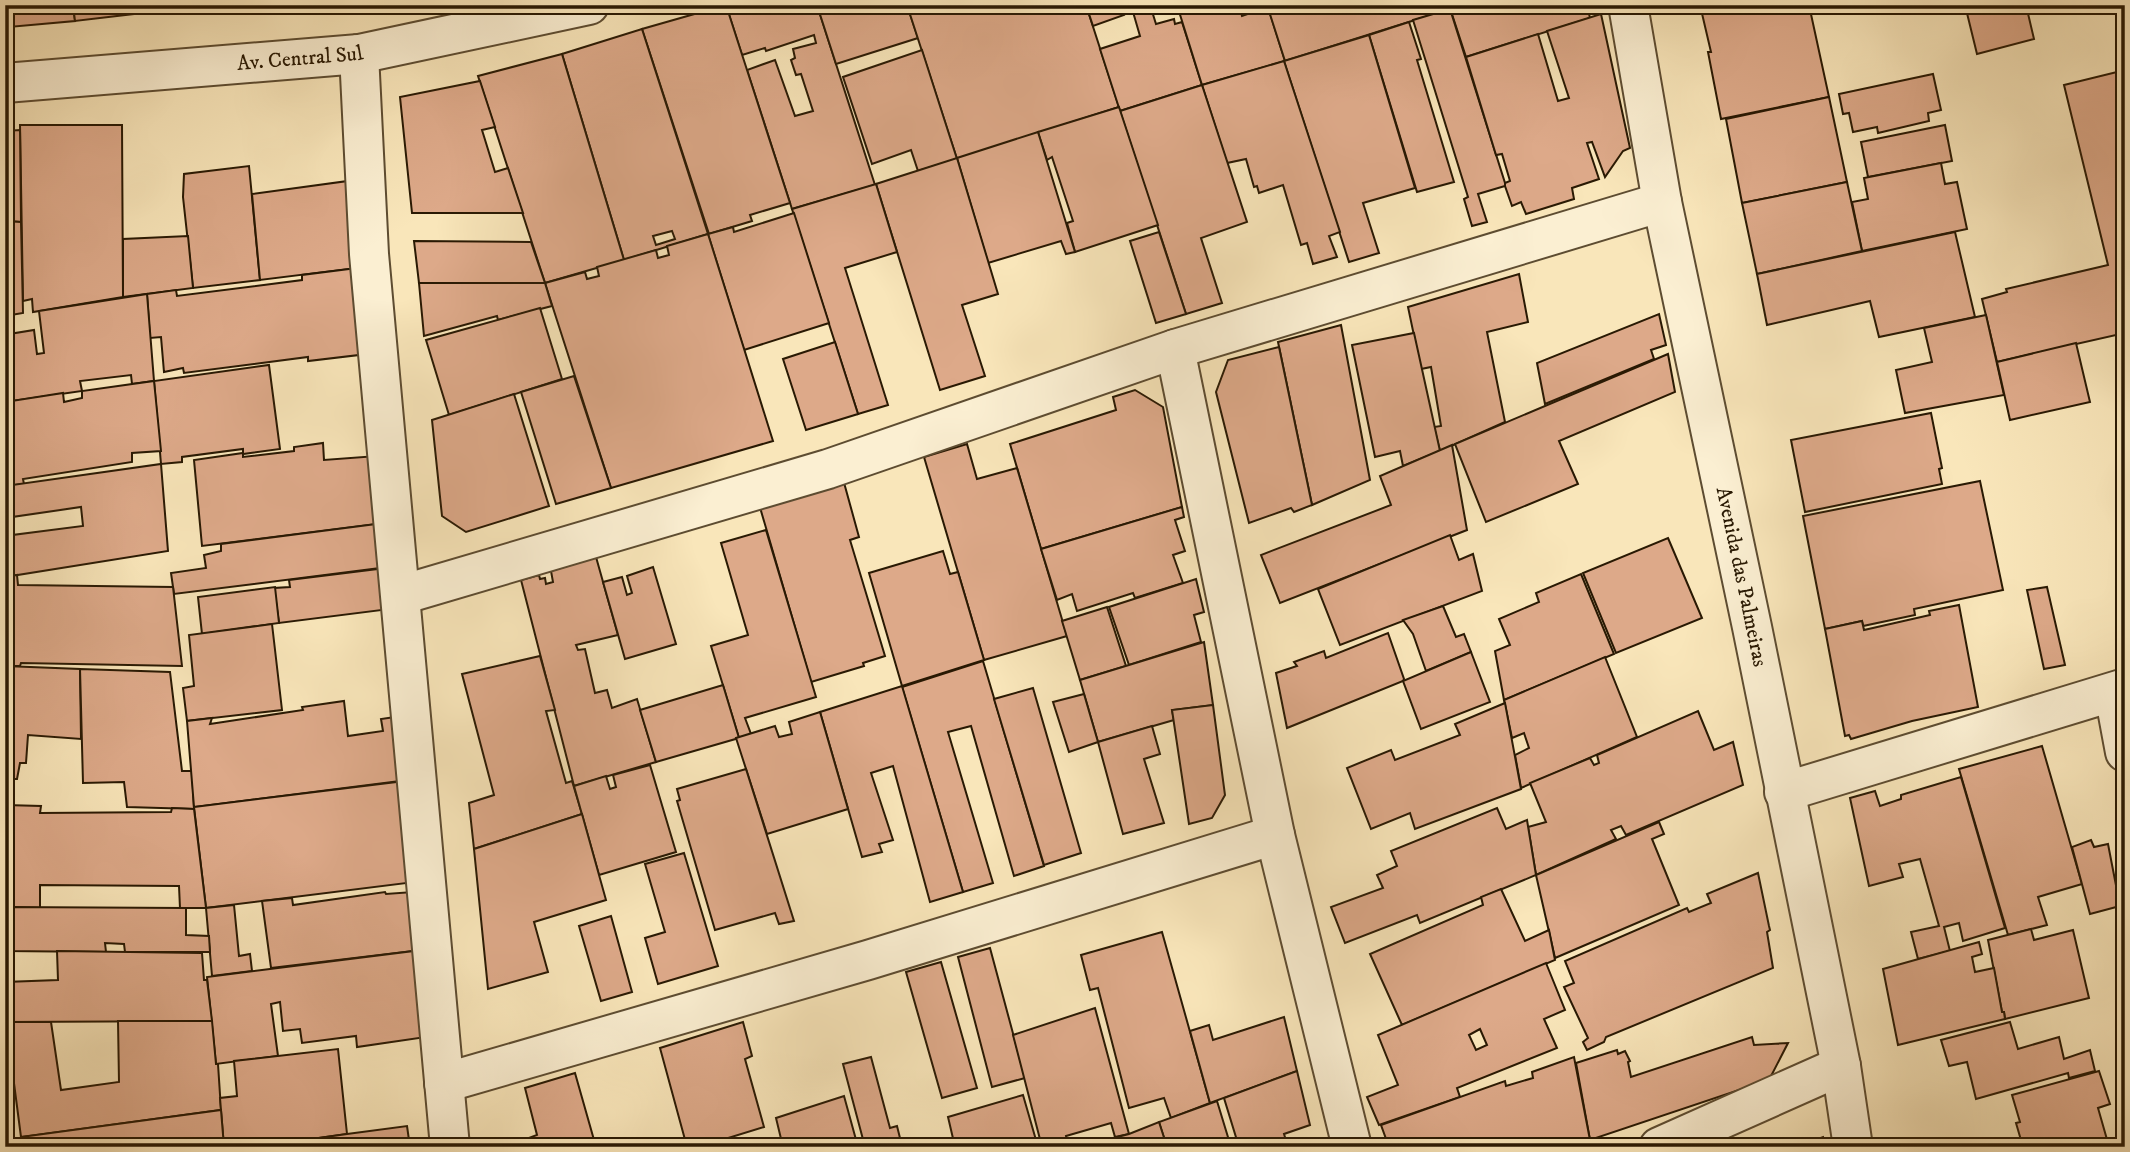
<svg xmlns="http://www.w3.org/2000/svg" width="2130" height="1152" font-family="'IM FELL DW Pica',serif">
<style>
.building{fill:#dda989;stroke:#291903;stroke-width:2;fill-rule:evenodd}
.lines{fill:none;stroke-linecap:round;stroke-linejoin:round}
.minor-casing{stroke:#5d4c31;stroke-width:42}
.tertiary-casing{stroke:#5d4c31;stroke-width:42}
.minor{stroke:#fbefd2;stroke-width:38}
.tertiary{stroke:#fbefd2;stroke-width:38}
.labels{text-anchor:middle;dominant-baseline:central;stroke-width:6;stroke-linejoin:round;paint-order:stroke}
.street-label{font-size:21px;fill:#291903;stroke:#fbefd2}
</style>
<rect width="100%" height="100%" fill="#f9e6ba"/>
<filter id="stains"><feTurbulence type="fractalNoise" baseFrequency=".00286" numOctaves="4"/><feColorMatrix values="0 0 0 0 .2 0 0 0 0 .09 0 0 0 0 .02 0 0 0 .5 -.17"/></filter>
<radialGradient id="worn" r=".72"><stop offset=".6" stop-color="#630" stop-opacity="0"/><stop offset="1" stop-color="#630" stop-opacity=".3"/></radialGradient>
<g class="building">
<path d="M7 5H73L75 21 9 27Z"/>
<path d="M73 5H142V13L75 21Z"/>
<path d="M142 5H212V9L147 14 142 13Z"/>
<path d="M726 5H817L875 185 792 209 747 70 775 60 795 116 813 111 801 74 796 75 791 60 795 58 793 49 816 43 814 35 766 51 765 48 742 55Z"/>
<path d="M726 5 790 203 750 215 752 221 709 234 642 29Z"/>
<path d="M817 5H907L918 38 836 64Z"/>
<path d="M907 5H1086L1119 107 957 159Z"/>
<path d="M1086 5H1120L1124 15 1093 26Z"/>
<path d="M1131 5H1163L1151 8 1156 24 1174 19 1175 24 1182 22 1202 85 1120 111 1100 49 1140 36Z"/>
<path d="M1177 5H1239L1242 16 1268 7 1285 61 1202 85Z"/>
<path d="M1267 5H1449L1450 9 1285 61Z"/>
<path d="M1449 5H1587L1590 18 1466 57Z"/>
<path d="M1700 5H1809L1829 97 1721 119 1708 52H1711Z"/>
<path d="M1965 5H2026L2034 39 1977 54Z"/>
<path d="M2116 5H2125V41Z"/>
<path d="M1450 9 1505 183V186L1478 194 1487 222 1472 226 1464 199 1468 197 1413 20Z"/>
<path d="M1601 14 1630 148 1623 151 1605 177 1592 142 1587 143 1599 179 1572 188 1574 199 1526 214 1521 202 1512 206 1505 186V183L1510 181 1502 154 1496 155 1466 57 1538 34 1558 101 1569 98 1547 31Z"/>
<path d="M1409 22 1421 59 1417 60 1454 182 1417 192 1369 35Z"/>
<path d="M642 29 708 234 624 260 562 54ZM672 231 675 239 656 245 653 236Z"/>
<path d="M1369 35 1415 188 1363 203 1379 253 1349 262 1284 61Z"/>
<path d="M922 50 957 159 918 171 911 150 872 164 843 77Z"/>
<path d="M562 54 624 260 545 283 478 76Z"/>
<path d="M1284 61 1340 232 1329 236 1337 257 1313 264 1307 243 1301 245 1283 185 1259 193 1257 186 1254 187 1246 159 1227 163 1202 85Z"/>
<path d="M2125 70V333L1997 362 1982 299 2007 292 2006 289 2108 265 2064 85Z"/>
<path d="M1933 74 1941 110 1928 113 1929 121 1878 133 1877 127 1853 132 1849 113 1843 114 1839 94Z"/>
<path d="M480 81 495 127 482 130 495 172 508 168 523 213H412L400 97Z"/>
<path d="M1202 85 1247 222 1201 238 1222 303 1186 314 1120 111Z"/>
<path d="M1829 97 1847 182 1742 203 1726 119Z"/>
<path d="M1119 107 1158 225 1075 252 1067 223 1073 221 1052 157 1047 160 1038 132Z"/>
<path d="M20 125H122L123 297 33 312 32 299 23 301Z"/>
<path d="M1945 125 1952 161 1868 177 1861 142Z"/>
<path d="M20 130 21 222 5 221V131Z"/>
<path d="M1038 132 1075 252 1066 254 1061 241 988 263 957 158Z"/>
<path d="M957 158 998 294 962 305 985 376 940 390 876 184Z"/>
<path d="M1941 163 1945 184 1957 182 1967 229 1862 251 1852 202 1868 199 1864 178Z"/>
<path d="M249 166 260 280 193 288 183 197 184 174Z"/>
<path d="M348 181 357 268 260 280 252 194Z"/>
<path d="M1847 182 1862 251 1757 274 1742 203Z"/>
<path d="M876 184 897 252 845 268 888 405 858 414 792 209Z"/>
<path d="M794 213 829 323 744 350 708 234 733 227 734 232Z"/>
<path d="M5 221 21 222 23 313 5 316Z"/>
<path d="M1159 232 1186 314 1156 323 1130 241Z"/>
<path d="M1955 232 1975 317 1879 337 1870 301 1767 325 1757 274Z"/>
<path d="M708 234 773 441 611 488 545 283 585 272 587 279 599 276 597 267 656 250 658 258 669 255 667 246Z"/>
<path d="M188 236 193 288 123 297V239Z"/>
<path d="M414 241 531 242 545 283H419Z"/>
<path d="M357 268 367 354 308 361V357L184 373 183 368 164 372 161 337 150 338 147 294 176 290 177 296 302 280V275Z"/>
<path d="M1519 274 1528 322 1487 332 1505 422 1440 451 1434 427 1441 426 1431 367 1421 369 1408 307Z"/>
<path d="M419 283H545L552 306 498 320 497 316 424 336Z"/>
<path d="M147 294 154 381 132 384 131 375 80 381 82 391 5 402V316L9 334 34 330 37 354 44 353 39 311Z"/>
<path d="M540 308 562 379 449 415 426 340Z"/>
<path d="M1659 314 1666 345 1651 350 1654 359 1545 404 1537 363Z"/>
<path d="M1986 315 2004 395 1905 413 1896 370 1932 362 1924 328Z"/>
<path d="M1341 325 1370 480 1312 505 1278 342Z"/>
<path d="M1414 333 1440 451 1403 466 1400 451 1375 457 1352 345Z"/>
<path d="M835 342 858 414 806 430 783 359Z"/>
<path d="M2076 343 2090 402 2010 420 1997 362Z"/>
<path d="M1279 347 1312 505 1294 512 1291 508 1249 523 1216 392 1228 360Z"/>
<path d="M1668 354 1675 392 1559 441 1578 484 1486 522 1455 444Z"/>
<path d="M269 365 280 449 243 454V449L182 457V462L161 464 154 381Z"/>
<path d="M574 376 611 488 556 504 521 392Z"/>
<path d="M154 381 161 451 132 453V462L23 479 24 484 5 486V402L63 393 64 402 82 398V391Z"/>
<path d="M1135 390 1163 407 1182 507 1041 549 1010 444 1116 410 1113 397Z"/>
<path d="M514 394 549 506 466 532 442 516 432 420Z"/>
<path d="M1931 413 1942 468 1939 469 1942 484 1805 512 1791 440Z"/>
<path d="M323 443 324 460 377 456 384 523 202 546 194 460 243 453V457L294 451V447Z"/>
<path d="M967 444 977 479 1017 468 1067 636 984 660 924 457Z"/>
<path d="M1452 445 1467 530 1280 603 1261 555 1391 505 1380 476Z"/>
<path d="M161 464 168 551 5 577V536L83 526 81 507 5 518V486Z"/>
<path d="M843 479 859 537 850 540 885 656 863 663 864 666 811 682 759 504Z"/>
<path d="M1980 481 2003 590 1914 609 1915 615 1863 626 1862 621 1825 629 1803 516Z"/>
<path d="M1182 507 1184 517 1175 520 1185 551 1173 555 1183 583 1135 598 1133 593 1077 611 1072 594 1057 600 1041 549Z"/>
<path d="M384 523 388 567 174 594 171 573 206 568 204 555 221 551V544Z"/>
<path d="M766 530 816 697 745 718 751 734 739 738 711 646 748 635 721 543Z"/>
<path d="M1450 535 1459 560 1473 554 1482 591 1340 645 1318 589Z"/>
<path d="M1668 538 1702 618 1616 653 1583 573Z"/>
<path d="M943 551 950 574 958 572 984 660 902 686 869 573Z"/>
<path d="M596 557 618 635 576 645 578 650 585 649 595 693 607 690 612 708 637 699 656 762 574 786 521 580 539 575 540 579 545 578 546 584 553 582 551 571Z"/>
<path d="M653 567 676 644 625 659 603 582 622 577 627 595 632 593 627 576Z"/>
<path d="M386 568 390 609 279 623 274 588 290 587 289 580Z"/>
<path d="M1581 574 1614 654 1504 700 1495 651 1510 645 1499 619 1539 602 1536 593Z"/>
<path d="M17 575 18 585 173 587 182 666 21 663 20 666H5V577Z"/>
<path d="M1196 579 1204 612 1194 615 1201 642 1129 665 1109 607Z"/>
<path d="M275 587 279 623 202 634 198 597Z"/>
<path d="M2047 587 2065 665 2044 669 2027 590Z"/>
<path d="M1959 605 1978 707 1912 721 1851 739 1849 735 1845 736 1825 629 1862 621 1864 630 1930 615 1929 611Z"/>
<path d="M1443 606 1456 637 1464 634 1471 652 1426 671 1413 634 1403 620Z"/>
<path d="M1107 607 1126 666 1080 680 1062 621Z"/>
<path d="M272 624 282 710 187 721 183 688 194 686 189 635Z"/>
<path d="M1388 633 1404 679 1403 681 1287 728 1276 673 1297 666 1294 662 1324 651 1326 658Z"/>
<path d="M1204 642 1213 705 1172 710 1174 720 1098 742 1080 680Z"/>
<path d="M1471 652 1490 702 1421 729 1403 681Z"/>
<path d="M540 656 555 710 546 711 566 783 572 781 582 814 474 849 469 803 494 795 462 674Z"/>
<path d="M1605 657 1637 737 1521 788 1515 755 1529 748 1524 733 1512 738 1504 700Z"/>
<path d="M983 661 1044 866 1014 876 971 726 948 732 993 883 963 892 902 687Z"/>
<path d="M5 666 80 669 81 739 28 735 26 763H20L17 779H5Z"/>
<path d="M80 669 170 672 182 771H192L194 809 127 807 124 782 83 783Z"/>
<path d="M723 685 739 738 656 762 640 710Z"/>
<path d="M902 686 963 892 930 902 893 766 871 773 893 840 879 844 882 852 862 857 820 712Z"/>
<path d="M1033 688 1081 853 1044 865 994 699Z"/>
<path d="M1084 694 1098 742 1069 752 1053 702Z"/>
<path d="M344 701 348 736 383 731 381 719 402 716 408 780 194 807 187 721 212 718 210 724 303 710 302 707Z"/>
<path d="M1505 703 1521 789 1415 829 1410 813 1371 829 1347 768 1391 750 1395 760 1460 735 1455 724Z"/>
<path d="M1213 705 1225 795 1212 818 1189 824 1172 710Z"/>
<path d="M1698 711 1714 750 1733 742 1743 785 1626 835 1621 826 1611 830 1616 839 1536 875 1528 827 1546 822 1530 783 1590 758 1594 765 1599 763 1597 755Z"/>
<path d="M820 712 848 809 767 834 736 738 775 726 779 737 792 734 789 722Z"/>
<path d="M1152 726 1160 754 1144 759 1164 823 1123 834 1098 742Z"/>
<path d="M2042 746 2082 884 2038 897 2047 925 2008 935 1959 769Z"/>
<path d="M650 765 676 852 599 875 574 786 606 776 610 789 616 787 613 775Z"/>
<path d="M746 769 794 921 779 924 775 913 715 930 677 801 680 800 677 789Z"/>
<path d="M1961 777 2005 928 1963 941 1959 923 1944 927 1950 951 1918 959 1911 932 1939 926 1920 859 1899 864 1903 877 1869 886 1850 798 1875 791 1880 806 1901 799V795Z"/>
<path d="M413 780 423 881 206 908 194 807Z"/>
<path d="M5 805 41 806 40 813 171 812 172 808 194 809 206 908H180L179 886 40 885V908L5 907Z"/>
<path d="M1497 808 1506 829 1527 820 1536 875 1420 923 1417 915 1345 943 1331 907 1383 888 1377 875 1397 866 1391 851Z"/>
<path d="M582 814 606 900 534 922 548 972 488 989 474 849Z"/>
<path d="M1659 822 1664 834 1652 839 1679 905 1555 958 1536 875Z"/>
<path d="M2091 840 2094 847 2108 844 2120 906 2090 914 2072 847Z"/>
<path d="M684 853 718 966 658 984 645 938 665 932 645 864Z"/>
<path d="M1758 873 1769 926 1770 930 1767 932 1773 968 1606 1037 1604 1042 1587 1050 1583 1042 1588 1038 1564 987 1574 983 1565 961 1687 908 1689 912 1711 903 1707 894Z"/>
<path d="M1501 889 1525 941 1549 930 1555 960 1402 1025 1370 954 1483 905 1481 897Z"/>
<path d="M385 892 386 894 413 892 430 949 271 968 262 901 292 898 293 905Z"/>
<path d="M234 905 239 956 250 954 252 971 212 976 206 908Z"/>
<path d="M5 907 186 908V935L209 936 210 952H125L124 944 105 943 106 952 5 951Z"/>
<path d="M611 916 632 992 601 1001 579 926Z"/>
<path d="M2031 929 2034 940 2073 930 2089 998 2005 1019 2004 1012H2002L1988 940Z"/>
<path d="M1162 932 1210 1103 1171 1118 1164 1098 1129 1108 1098 988 1090 990 1081 955Z"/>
<path d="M1979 942 1982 954 1972 957 1975 972 1994 968 2002 1012H2004L2005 1019 1898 1045 1883 969Z"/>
<path d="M990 948 1025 1078 992 1087 958 957Z"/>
<path d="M430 949 433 1036 357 1047 356 1036 302 1043 300 1029 283 1031 280 1002 271 1004 278 1056 216 1064 207 977Z"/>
<path d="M57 951 202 953 204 980H207L212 1021 6 1022 5 982 58 980Z"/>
<path d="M941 962 977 1088 942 1098 906 972Z"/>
<path d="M1546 963 1565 1010 1544 1019 1557 1048 1457 1088 1460 1097 1379 1125 1367 1097 1398 1085 1378 1035ZM1480 1029 1487 1045 1476 1050 1469 1035Z"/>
<path d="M1095 1008 1129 1134 1115 1137 1111 1123 1066 1136 1068 1147H1042L1013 1035Z"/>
<path d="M1284 1017 1297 1071 1210 1103 1190 1031 1209 1025 1213 1040Z"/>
<path d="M118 1021H212L216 1064H218L221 1110 21 1137 6 1022H51L61 1090 119 1082Z"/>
<path d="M743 1022 752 1056 745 1059 764 1127 699 1147H687L660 1048Z"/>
<path d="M2010 1022 2018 1049 2059 1037 2064 1059 2090 1050 2095 1071 2069 1078 2068 1073 1976 1099 1967 1062 1949 1066 1941 1040Z"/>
<path d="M1752 1037 1754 1045 1788 1043 1769 1080 1590 1140 1576 1063 1617 1050 1618 1054 1625 1051 1630 1061 1628 1062 1631 1077Z"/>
<path d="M338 1049 347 1134 255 1147H224L220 1098 237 1096 234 1061Z"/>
<path d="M871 1057 890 1128 897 1126 901 1142 886 1147H865L843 1064Z"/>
<path d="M1574 1057 1590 1140 1572 1147H1389L1381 1125 1505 1081 1506 1086 1533 1078 1532 1072Z"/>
<path d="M1297 1071 1310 1125 1284 1134 1288 1147H1239L1224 1098Z"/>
<path d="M2099 1071 2110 1104 2098 1108 2108 1143 2119 1140 2121 1147H2023L2016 1123 2020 1122 2012 1095Z"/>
<path d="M575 1073 596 1147H505L537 1135 525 1088Z"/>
<path d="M1023 1095 1038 1147H955L948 1117Z"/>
<path d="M844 1096 858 1147H783L776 1118Z"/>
<path d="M1217 1101 1231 1147H1167L1159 1122Z"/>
<path d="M221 1110 224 1147H22L21 1137Z"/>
<path d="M1159 1122 1167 1147 1082 1146 1129 1134Z"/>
<path d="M407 1126 410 1147H255L347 1134Z"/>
<path d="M1823 1137 1825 1147H1796Z"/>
</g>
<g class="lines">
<g class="minor-casing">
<g id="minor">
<path d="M359 54 369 254 450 1147"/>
<path d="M1175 349 1275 835 1352 1147"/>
<path d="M401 595 828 469 1175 349 1662 202"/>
<path d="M2114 693 2125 752"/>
<path d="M1784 792 2125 688"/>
<path d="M444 1083 868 960 1275 835"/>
<path d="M1659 1147 1841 1066"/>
</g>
</g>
<g class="tertiary-casing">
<g id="tertiary">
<path id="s1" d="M1628 5 1662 202 1752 627 1841 1066 1853 1147"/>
<path id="s2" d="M5 83 359 54 589 5"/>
</g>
</g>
<use href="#minor" class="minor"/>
<use href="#tertiary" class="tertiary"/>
</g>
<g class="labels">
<g class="street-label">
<text stroke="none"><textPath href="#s2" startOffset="296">Av. Central Sul</textPath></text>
<text stroke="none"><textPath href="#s1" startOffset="583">Avenida das Palmeiras</textPath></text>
</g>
</g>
<rect width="2130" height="1152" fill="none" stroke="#f9e6ba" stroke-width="28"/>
<rect x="7" y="7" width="2116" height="1138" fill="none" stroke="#291903" stroke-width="3.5"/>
<rect x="14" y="14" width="2102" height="1124" fill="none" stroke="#291903" stroke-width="2"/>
<rect width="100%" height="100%" filter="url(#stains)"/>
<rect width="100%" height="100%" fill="url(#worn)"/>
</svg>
